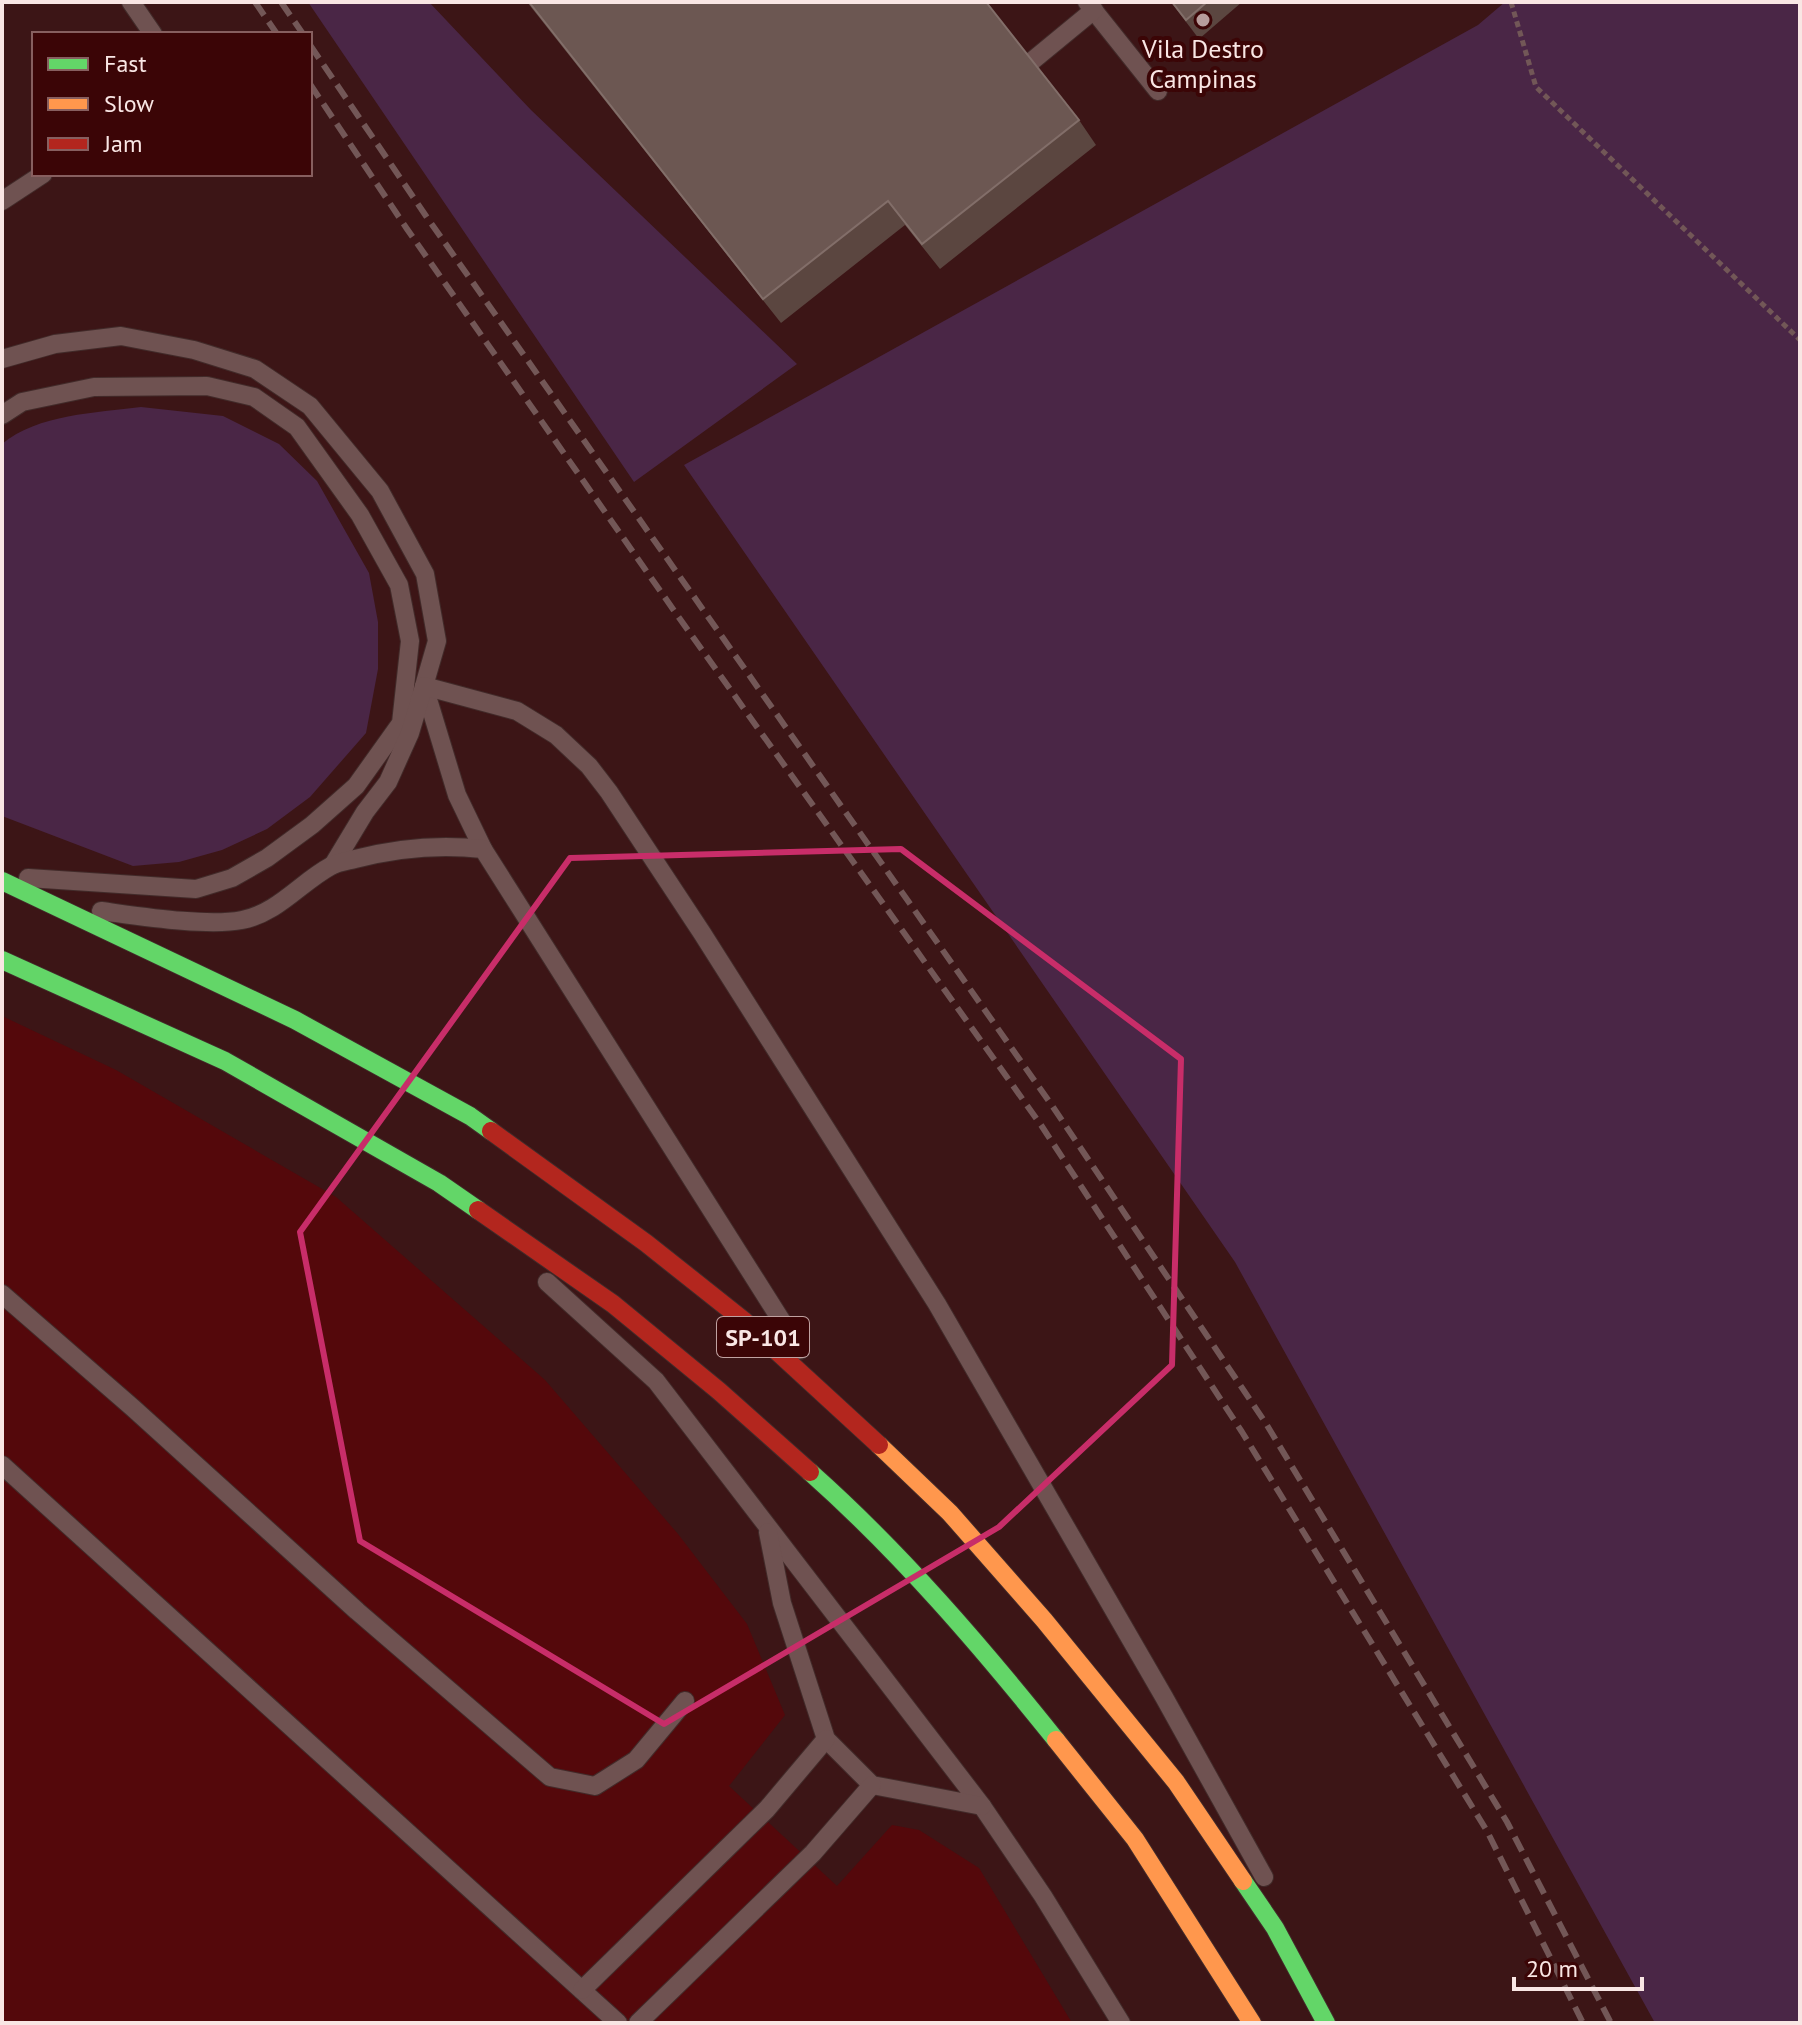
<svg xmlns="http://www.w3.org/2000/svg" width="1802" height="2025" font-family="'PT Sans',sans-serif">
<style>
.built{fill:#54080b}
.green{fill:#4a2646}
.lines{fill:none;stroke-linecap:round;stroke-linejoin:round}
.lane-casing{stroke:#422b2a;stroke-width:20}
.fast-casing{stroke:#422b2a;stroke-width:20}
.slow-casing{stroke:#422b2a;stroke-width:20}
.jam-casing{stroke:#422b2a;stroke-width:20}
.path{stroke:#725757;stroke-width:5;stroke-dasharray:6 4;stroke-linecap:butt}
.lane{stroke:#6f5251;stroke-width:18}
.fast{stroke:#63d668;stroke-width:18}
.slow{stroke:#ff974d;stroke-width:18}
.jam{stroke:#b3261e;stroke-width:18}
.rail{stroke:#735757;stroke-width:6;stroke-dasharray:16 8;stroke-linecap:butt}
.wall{fill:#5b4640}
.building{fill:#6c5752;stroke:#826e69;stroke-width:2}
.marked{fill:none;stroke:#c82d69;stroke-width:6;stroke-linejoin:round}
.poi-dot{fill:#b79d9c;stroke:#3b0506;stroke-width:3}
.labels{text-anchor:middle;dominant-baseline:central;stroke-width:8;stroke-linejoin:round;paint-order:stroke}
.shield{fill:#3b0506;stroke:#c0a2a1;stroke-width:2}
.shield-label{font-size:24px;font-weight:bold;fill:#f9e6e4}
.poi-label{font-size:26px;fill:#f9e6e4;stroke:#3b0506}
</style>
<rect width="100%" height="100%" fill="#3c1516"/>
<path class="built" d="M2 1016 116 1070 336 1197 545 1380 678 1534 747 1624 785 1715 729 1786 837 1886 892 1825 919 1830 979 1868 1072 2023H2Z"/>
<g class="green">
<path d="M308 2H429L531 110 797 364 634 482Z"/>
<path d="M1505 2H1800V2023H1655L1235 1262 684 465 1478 25Z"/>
<path d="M141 407 223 416 279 444 317 481 369 573 378 622V669L366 733 310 797 267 829 222 850 179 862 133 866 2 816V444C38 414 96 413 141 407Z"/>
</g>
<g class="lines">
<g class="lane-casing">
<g id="lane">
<path d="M131 2 153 34"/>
<path d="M1087 2 1158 91"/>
<path d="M1015 75 1094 10"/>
<path d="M2 201 43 174"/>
<path d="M2 359 55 344 121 336 194 350 255 369 310 406 380 491 425 574 437 641 424 686 457 795 483 849"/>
<path d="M2 415 22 402 94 387 207 386 254 397 297 427 360 515 399 585 410 641 401 723 356 786 312 825 267 858 232 878 196 889 28 878"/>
<path d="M333 865 365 812 388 782 410 733 424 686 517 711 556 735 589 766 609 792 702 933 937 1304 1164 1697 1264 1877"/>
<path d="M101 911C139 916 207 927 242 920 278 913 301 882 331 866 338 862 347 861 355 859 397 848 439 844 483 849L800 1350"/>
<path d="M547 1282 656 1381 982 1806 1043 1896 1121 2023"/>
<path d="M2 1294 133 1408 357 1611 550 1777 595 1786 636 1760 685 1701"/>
<path d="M2 1465 618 2023"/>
<path d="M768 1532 782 1603 826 1739 872 1785 982 1806"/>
<path d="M582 1990 767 1809 826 1739"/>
<path d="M638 2023 813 1853 872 1785"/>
</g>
</g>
<g class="fast-casing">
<g id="fast">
<path d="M2 881 295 1020 470 1116 491 1131"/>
<path d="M2 960 225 1061 439 1183 478 1210"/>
<path d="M810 1472C901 1553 980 1645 1056 1740"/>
<path d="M1243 1881 1275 1928 1326 2023"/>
</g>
</g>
<g class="slow-casing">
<g id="slow">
<path d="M879 1445 950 1513 1044 1620 1176 1782 1243 1881"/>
<path d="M1056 1740 1135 1839 1252 2023"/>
</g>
</g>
<g class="jam-casing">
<g id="jam">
<path d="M491 1131 646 1243 743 1320 879 1445"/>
<path d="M478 1210 613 1304 719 1391 810 1472"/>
</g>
</g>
<path class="path" d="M1511 2 1536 87 1800 340"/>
<use href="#lane" class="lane"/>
<use href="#fast" class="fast"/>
<use href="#slow" class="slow"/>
<use href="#jam" class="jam"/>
<g class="rail">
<path d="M255 2 277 34"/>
<path d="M281 2 303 34"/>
<path d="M310 45 426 216 1053 1107 1265 1422 1507 1822 1611 2023"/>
<path d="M310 84 407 229 675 612 1041 1125 1242 1432 1487 1831 1583 2023"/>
</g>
</g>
<g class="wall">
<path d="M527 2H986L1079 120 1096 145 940 269 905 225 781 323Z"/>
<path d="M1171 2H1242L1199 39Z"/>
</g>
<g class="building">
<path d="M529 2H986L1079 120 922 244 888 201 763 299Z"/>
<path d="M1172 2H1207L1186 20Z"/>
</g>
<path class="marked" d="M901 849 1181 1059 1172 1365 999 1527 664 1724 360 1541 300 1232 570 858Z"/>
<circle class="poi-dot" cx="1203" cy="20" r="8"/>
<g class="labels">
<rect class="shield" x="717" y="1317" width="92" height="40" rx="6"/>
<g class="shield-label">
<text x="763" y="1337">SP-101</text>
</g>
<g class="poi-label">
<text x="1203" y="48">Vila Destro<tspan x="1203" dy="30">Campinas</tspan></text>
</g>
</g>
<rect width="1802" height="2025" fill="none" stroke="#f9e6e4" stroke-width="8"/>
<rect x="32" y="32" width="280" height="144" fill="#3b0506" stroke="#875f5f" stroke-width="2"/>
<rect x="48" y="58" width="40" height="12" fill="#63d668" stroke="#875f5f" stroke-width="2"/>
<text x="104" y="72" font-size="24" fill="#f9e6e4">Fast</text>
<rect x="48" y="98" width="40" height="12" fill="#ff974d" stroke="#875f5f" stroke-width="2"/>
<text x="104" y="112" font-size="24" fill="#f9e6e4">Slow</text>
<rect x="48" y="138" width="40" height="12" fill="#b3261e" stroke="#875f5f" stroke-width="2"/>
<text x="104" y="152" font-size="24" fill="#f9e6e4">Jam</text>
<path d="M1514 1977v12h128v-12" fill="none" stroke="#f9e6e4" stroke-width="4"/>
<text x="1526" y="1977" font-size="24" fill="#f9e6e4" stroke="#3b0506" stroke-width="6" paint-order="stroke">20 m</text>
</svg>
